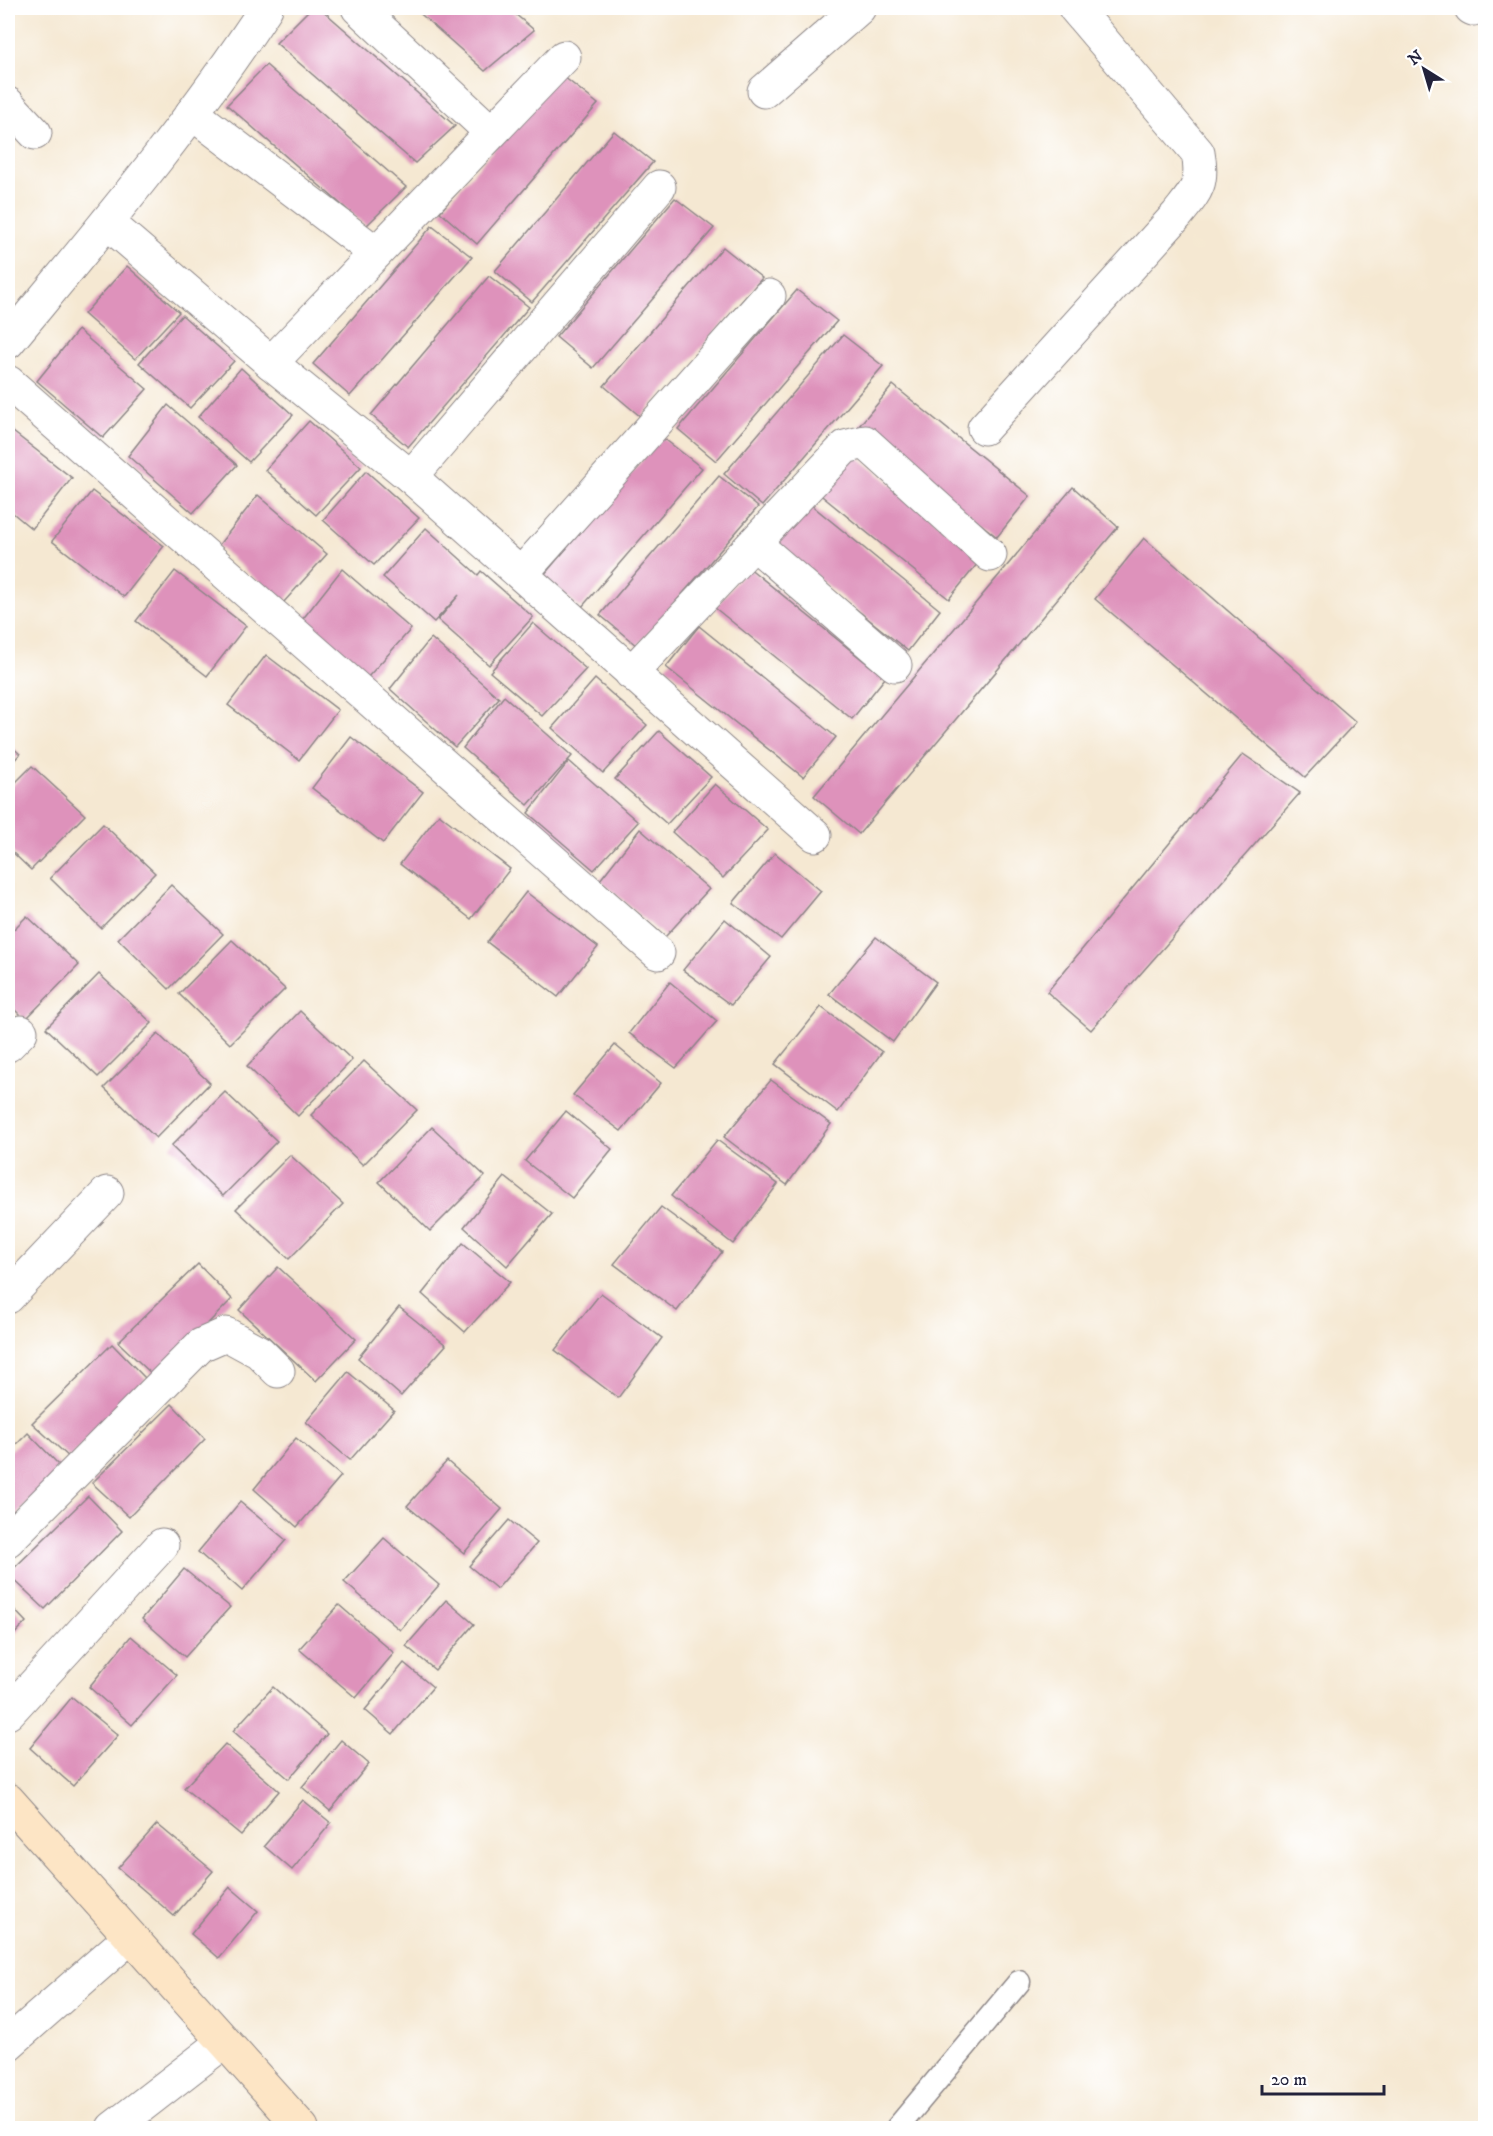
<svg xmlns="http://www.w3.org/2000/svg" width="1493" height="2136" font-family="'IM FELL DW Pica',serif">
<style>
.building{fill:#de92bb}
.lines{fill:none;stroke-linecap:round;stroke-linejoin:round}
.lane-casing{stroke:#8c8586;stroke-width:25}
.street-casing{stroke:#8c8586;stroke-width:35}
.secondary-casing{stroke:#8c8586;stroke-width:35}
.lane{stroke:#fff;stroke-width:22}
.street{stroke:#fff;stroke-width:33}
.secondary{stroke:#fde5c5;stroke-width:33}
</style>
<rect width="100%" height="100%" fill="#fff"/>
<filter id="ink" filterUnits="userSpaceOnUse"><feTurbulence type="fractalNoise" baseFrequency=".0167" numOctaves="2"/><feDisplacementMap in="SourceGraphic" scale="12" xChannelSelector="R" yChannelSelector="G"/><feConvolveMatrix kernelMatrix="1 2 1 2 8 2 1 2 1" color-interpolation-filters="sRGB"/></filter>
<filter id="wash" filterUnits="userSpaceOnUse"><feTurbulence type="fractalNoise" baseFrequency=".008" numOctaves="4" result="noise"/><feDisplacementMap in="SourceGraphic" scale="24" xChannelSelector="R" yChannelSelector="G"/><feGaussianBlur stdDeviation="1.35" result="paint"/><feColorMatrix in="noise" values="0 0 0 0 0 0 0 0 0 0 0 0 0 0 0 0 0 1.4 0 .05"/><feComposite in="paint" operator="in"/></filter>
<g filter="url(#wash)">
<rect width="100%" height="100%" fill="#f5e8d2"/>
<g id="blocks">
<g class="building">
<path d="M311 8H320L455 126 415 163 276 43Z"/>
<path d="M414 8H508L534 30 485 71Z"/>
<path d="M266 65 406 187 366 226 227 105Z"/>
<path d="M559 73 598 104 477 244 440 212Z"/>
<path d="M614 131 653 162 532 302 495 271Z"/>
<path d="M675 198 714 228 593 368 556 337Z"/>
<path d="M432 226 472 257 350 396 313 364Z"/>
<path d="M723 247 762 278 641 417 604 386Z"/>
<path d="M127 266 179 312 135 359 84 314Z"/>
<path d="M489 276 529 307 408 447 371 415Z"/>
<path d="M797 290 837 321 716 461 678 429Z"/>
<path d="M182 315 234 361 190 408 139 363Z"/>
<path d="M78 330 147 389 103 438 37 381Z"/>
<path d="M843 335 883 366 762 506 724 474Z"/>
<path d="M241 368 293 415 249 462 198 417Z"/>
<path d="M893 385 1030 496 997 537 859 426Z"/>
<path d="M168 405 237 465 193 513 128 456Z"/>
<path d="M309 421 361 467 316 515 265 470Z"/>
<path d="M8 428 72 478 32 529 8 509Z"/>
<path d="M662 437 702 468 581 608 543 576Z"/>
<path d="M845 447 982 558 949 599 812 488Z"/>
<path d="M366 471 419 518 374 565 323 520Z"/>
<path d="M719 476 758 507 637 646 600 615Z"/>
<path d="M1073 487 1118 527 859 834 814 796Z"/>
<path d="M92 491 164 546 124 597 52 541Z"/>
<path d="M258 495 327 554 283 603 218 546Z"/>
<path d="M804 499 940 610 908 651 771 540Z"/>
<path d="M426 528 478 575 481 571 533 617 489 665 438 620 459 595 434 622 383 577Z"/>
<path d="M1144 538 1356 722 1305 777 1095 599Z"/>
<path d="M748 567 885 678 852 719 715 608Z"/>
<path d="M342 569 411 629 367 678 302 620Z"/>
<path d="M175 571 246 626 207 676 136 621Z"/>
<path d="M533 623 586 669 542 716 490 672Z"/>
<path d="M699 626 836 737 803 777 666 667Z"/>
<path d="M431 638 499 698 455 747 390 689Z"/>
<path d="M266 655 338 710 299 760 228 705Z"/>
<path d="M595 679 647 725 603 773 552 728Z"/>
<path d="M504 696 572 756 528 805 463 748Z"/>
<path d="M659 731 711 777 667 824 615 779Z"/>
<path d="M351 737 423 792 383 843 312 788Z"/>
<path d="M8 743 20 754 8 767Z"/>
<path d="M1243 754 1300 793 1091 1030 1047 992Z"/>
<path d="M569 761 638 822 594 870 528 813Z"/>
<path d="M32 766 85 815 31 870 8 848V790Z"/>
<path d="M715 784 768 830 723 878 672 832Z"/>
<path d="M439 814 510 869 471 919 400 864Z"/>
<path d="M103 824 155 873 101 928 50 878Z"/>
<path d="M640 829 709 889 665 937 600 880Z"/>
<path d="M775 853 821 891 781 939 733 903Z"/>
<path d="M171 885 223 934 169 989 118 939Z"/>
<path d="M526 892 598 947 558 997 487 942Z"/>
<path d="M27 916 79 965 25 1020 8 1003V935Z"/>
<path d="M725 919 771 957 731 1005 683 970Z"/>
<path d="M876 937 936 982 893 1042 829 994Z"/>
<path d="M232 940 285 989 230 1044 179 994Z"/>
<path d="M99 974 152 1023 98 1077 46 1028Z"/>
<path d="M670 982 717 1021 676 1068 629 1033Z"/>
<path d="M821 1007 882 1052 838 1112 775 1064Z"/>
<path d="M300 1011 352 1060 298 1116 247 1066Z"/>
<path d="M158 1034 210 1083 156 1138 104 1088Z"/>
<path d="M615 1045 661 1083 621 1131 573 1095Z"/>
<path d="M364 1061 417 1110 363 1165 311 1115Z"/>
<path d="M771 1080 831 1124 787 1185 724 1137Z"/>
<path d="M225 1092 277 1141 223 1196 171 1146Z"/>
<path d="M566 1111 612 1149 572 1198 525 1161Z"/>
<path d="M432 1127 485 1176 430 1231 379 1182Z"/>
<path d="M717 1140 778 1184 733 1244 671 1196Z"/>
<path d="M290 1155 343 1204 289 1259 236 1209Z"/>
<path d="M505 1177 552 1214 507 1266 464 1227Z"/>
<path d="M661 1207 722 1252 677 1311 614 1264Z"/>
<path d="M463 1243 510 1282 465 1332 422 1294Z"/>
<path d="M198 1264 232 1299 155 1377 118 1342Z"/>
<path d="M278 1267 356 1339 316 1381 239 1310Z"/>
<path d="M601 1293 662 1338 618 1398 555 1350Z"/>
<path d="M399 1307 446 1345 401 1396 358 1358Z"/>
<path d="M112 1344 146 1379 70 1458 32 1423Z"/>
<path d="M348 1372 394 1410 350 1460 306 1422Z"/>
<path d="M172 1404 205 1439 129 1517 92 1483Z"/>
<path d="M28 1433 62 1468 8 1524V1453Z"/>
<path d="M296 1438 341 1476 297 1527 254 1489Z"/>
<path d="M447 1461 502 1509 464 1553 407 1506Z"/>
<path d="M88 1496 122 1531 45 1609 8 1574Z"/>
<path d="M240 1502 286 1540 242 1591 198 1552Z"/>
<path d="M509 1520 537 1543 497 1589 469 1566Z"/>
<path d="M384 1538 439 1585 400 1630 344 1582Z"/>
<path d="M184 1569 230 1607 185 1657 142 1619Z"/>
<path d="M446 1600 474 1624 435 1670 406 1646Z"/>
<path d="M8 1603 26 1622 8 1641Z"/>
<path d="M339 1605 394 1653 356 1698 299 1649Z"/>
<path d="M131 1636 177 1675 132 1725 89 1687Z"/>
<path d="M404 1663 433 1687 393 1734 365 1710Z"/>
<path d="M273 1687 327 1734 289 1779 233 1731Z"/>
<path d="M72 1697 118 1735 73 1786 30 1748Z"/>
<path d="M341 1740 369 1764 330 1811 302 1787Z"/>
<path d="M225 1744 279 1791 241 1835 184 1788Z"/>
<path d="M303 1800 331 1823 292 1870 264 1846Z"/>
<path d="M157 1824 213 1871 174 1916 118 1868Z"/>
<path d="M230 1887 258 1911 219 1958 191 1934Z"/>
</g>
</g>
</g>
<g filter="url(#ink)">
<use href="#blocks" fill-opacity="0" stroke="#8c8586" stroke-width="1.5"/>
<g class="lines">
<g class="lane-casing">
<path id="lane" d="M897 2128 1019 1982"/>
</g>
<g class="street-casing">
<g id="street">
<path d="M358 8 491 132"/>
<path d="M1471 8 1473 9"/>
<path d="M764 91 859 8"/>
<path d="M8 104 35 133"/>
<path d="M192 113 376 253"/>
<path d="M107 222 271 363 411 477 815 835"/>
<path d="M8 342C97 234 189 126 266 8"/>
<path d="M271 363 564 57"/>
<path d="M8 382 658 953"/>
<path d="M984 428 1177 215C1196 191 1204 185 1198 153L1075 8"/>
<path d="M411 477 659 187"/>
<path d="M755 544 895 665"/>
<path d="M521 574 769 296"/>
<path d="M631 673 845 447 865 442 990 555"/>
<path d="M8 1045 21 1032"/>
<path d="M8 1297 107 1193"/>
<path d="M8 1540 201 1345 226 1334 259 1352 278 1371"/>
<path d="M8 1713 162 1545"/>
<path d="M8 2044 130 1937"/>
<path d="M113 2128 224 2042"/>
</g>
</g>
<g class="secondary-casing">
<path id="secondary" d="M8 1800 302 2128"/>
</g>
<use href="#lane" class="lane"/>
<use href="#street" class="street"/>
<use href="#secondary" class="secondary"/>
</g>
</g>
<rect width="1493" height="2136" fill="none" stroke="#fff" stroke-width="30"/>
<g transform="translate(1424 69) rotate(323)" stroke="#ffffff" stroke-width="4.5" paint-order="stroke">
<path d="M0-4.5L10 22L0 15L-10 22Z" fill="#22223b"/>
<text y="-9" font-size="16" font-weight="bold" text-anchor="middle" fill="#22223b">N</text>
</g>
<path d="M1262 2085v9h122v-9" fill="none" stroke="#22223b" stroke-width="3"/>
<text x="1271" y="2085" font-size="18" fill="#22223b" stroke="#ffffff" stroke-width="4.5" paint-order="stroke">20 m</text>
</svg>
